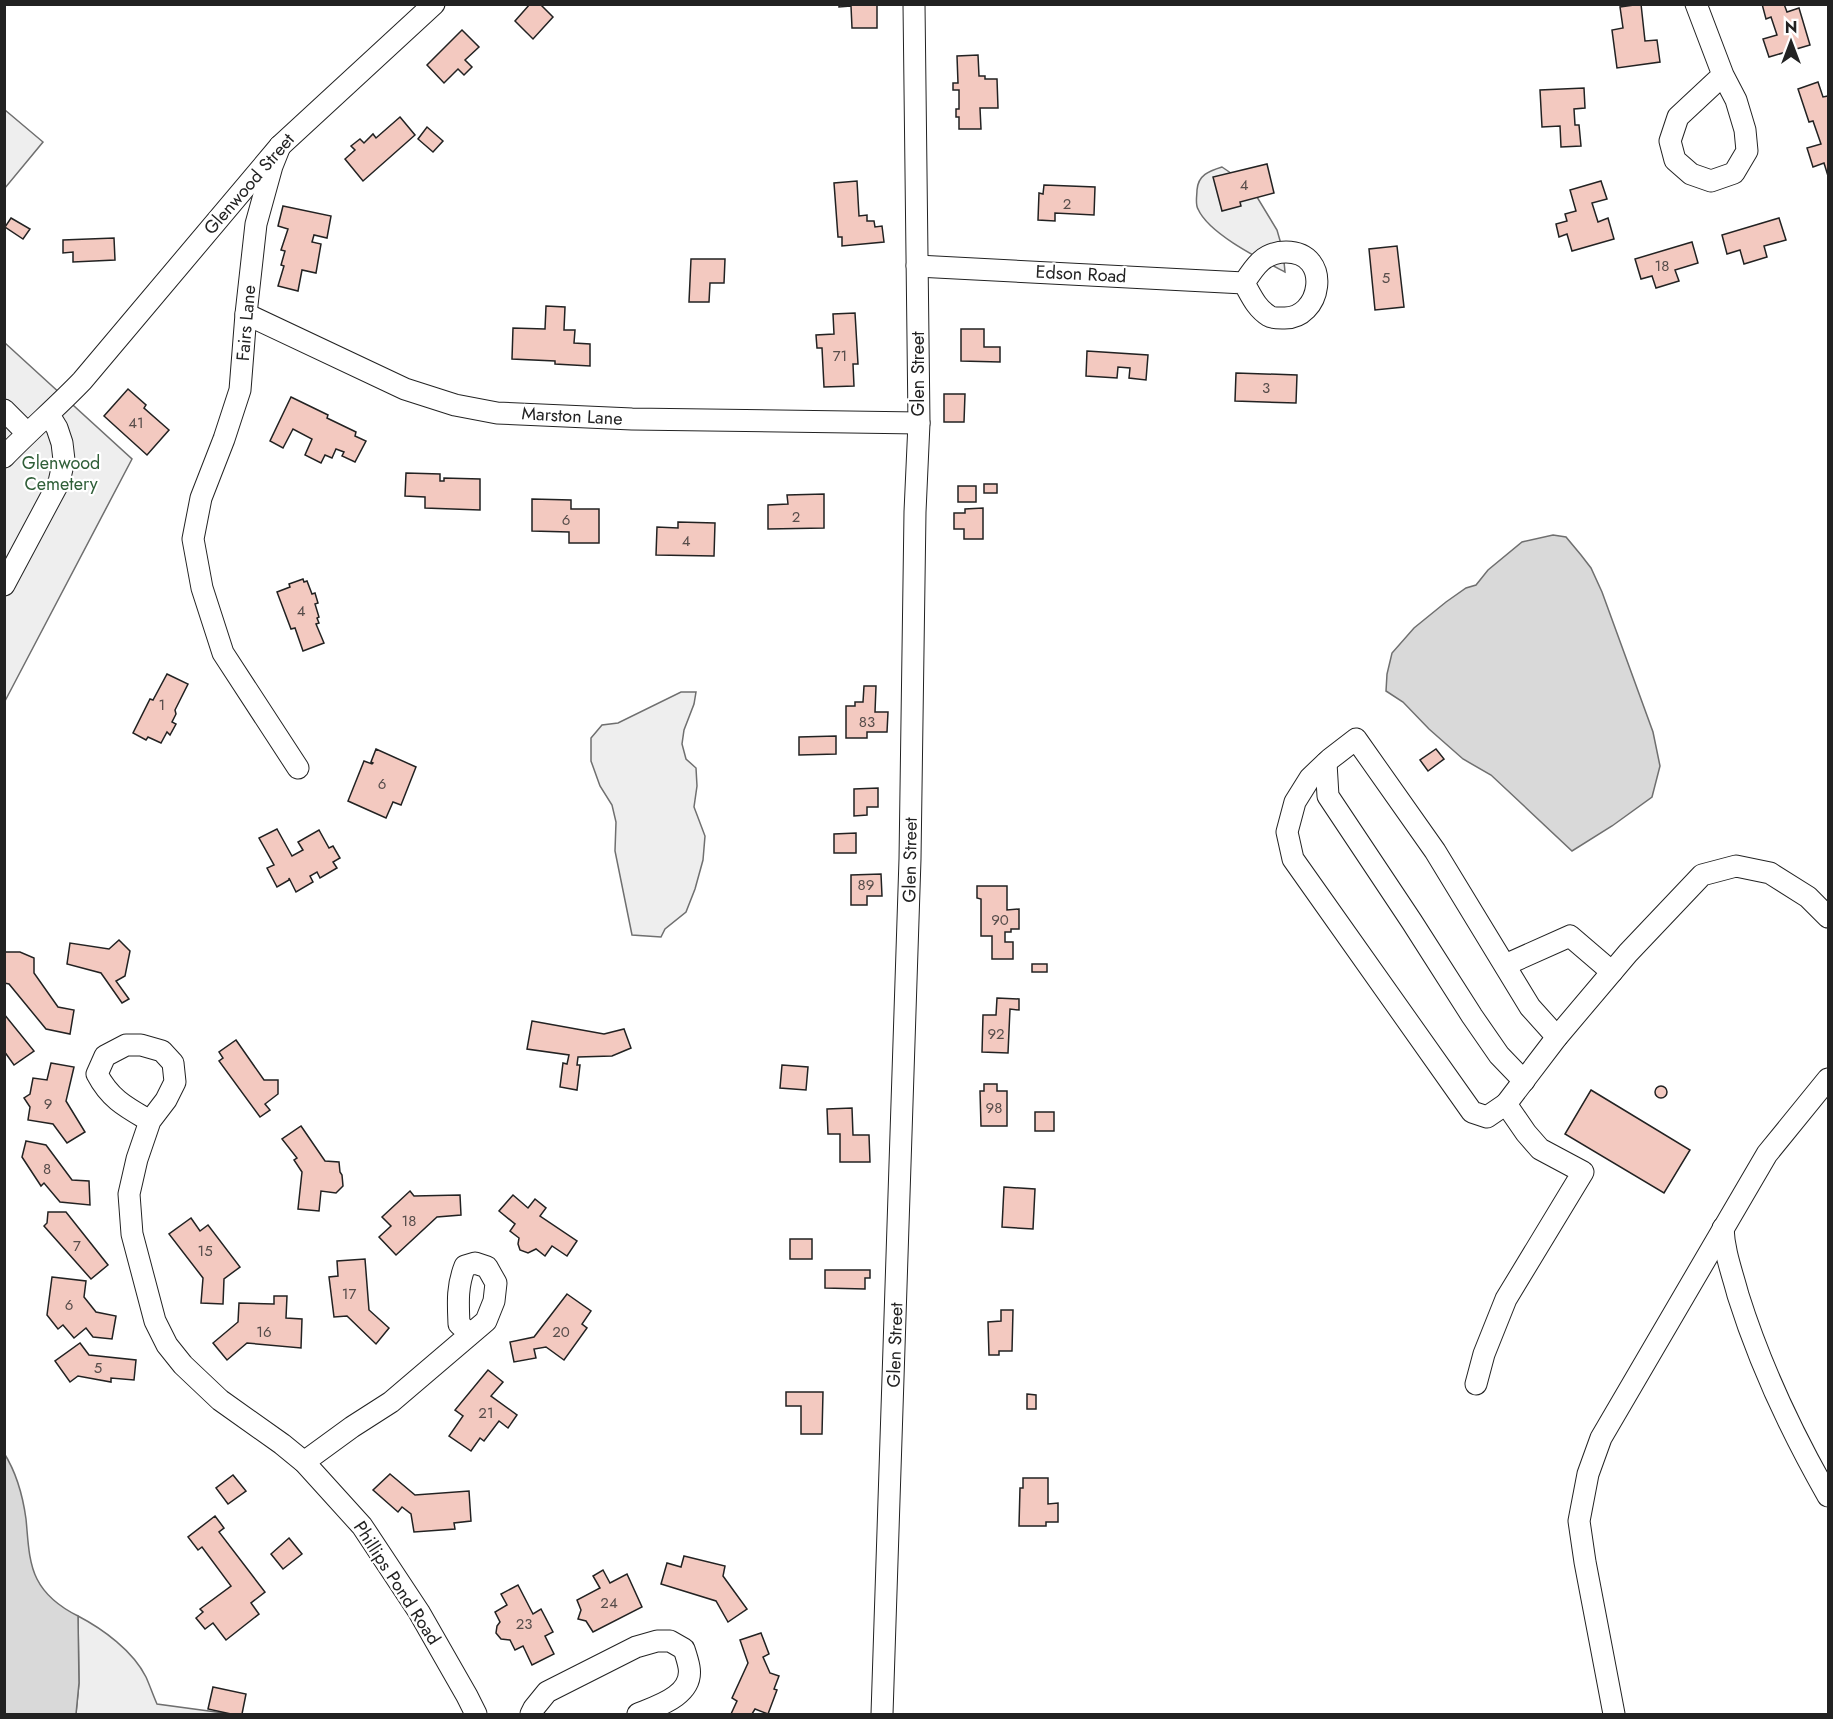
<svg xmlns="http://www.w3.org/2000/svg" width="1833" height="1719" font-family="Jost,sans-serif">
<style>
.green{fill:#eee;stroke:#6f6f6f;stroke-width:1.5}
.water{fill:#d9d9d9;stroke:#6f6f6f;stroke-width:1.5}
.building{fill:#f3c9c0;stroke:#222;stroke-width:1.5}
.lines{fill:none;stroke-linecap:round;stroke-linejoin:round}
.minor-casing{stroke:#222;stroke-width:23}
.minor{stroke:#fff;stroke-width:21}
.labels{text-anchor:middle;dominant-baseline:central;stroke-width:4.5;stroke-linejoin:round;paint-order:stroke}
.number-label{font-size:15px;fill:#564c4a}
.street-label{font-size:18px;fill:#222;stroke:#fff}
.park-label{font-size:18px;fill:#2f5e38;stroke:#fff}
</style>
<rect width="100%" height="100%" fill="#fff"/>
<g class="green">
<path d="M5 110 43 142 5 188Z"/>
<path d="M1222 167 1241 180 1257 197 1277 230 1283 251 1285 272C1260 259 1209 234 1198 209 1195 204 1197 196 1197 190 1198 175 1209 171 1222 167Z"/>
<path d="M5 343 132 459 5 701Z"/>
<path d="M681 692H696L694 704 684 730 682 744 686 759 696 768 697 786 694 807 705 836 703 860 695 889 686 912 665 929 661 937 632 935 615 851 616 822 612 805 600 786 591 761V738L602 725 618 723Z"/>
<path d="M78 1616C103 1629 133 1651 146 1677 150 1686 153 1695 157 1704L231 1714H76L79 1683Z"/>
</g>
<g class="water">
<path d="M1553 535 1566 537 1581 555 1591 568 1602 592 1653 732 1660 766 1652 797 1612 826 1572 851 1491 775 1463 759 1429 729 1403 702 1386 691 1387 674 1392 653 1414 628 1446 602 1466 588 1476 585 1488 570 1522 542Z"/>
<path d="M4 1453C16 1472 23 1497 26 1519 28 1538 28 1561 37 1579 45 1595 62 1608 78 1616L79 1683 76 1714H5Z"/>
</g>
<g class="building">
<path d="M530 4H540L553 17 533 39 515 21Z"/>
<path d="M839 4H877V28H852L851 6 839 7Z"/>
<path d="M1641 4 1645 41 1657 40 1660 62 1617 68 1612 30 1623 28 1620 7Z"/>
<path d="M1762 4H1784L1787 12 1799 8 1810 45 1769 57 1763 39 1777 35 1771 17 1766 19Z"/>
<path d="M462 30 479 47 465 60 472 67 464 75 458 69 444 83 427 65Z"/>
<path d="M978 55 979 76H985V79H997L998 108H980L981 129H959V117H956V109H959V90H953V83H958L957 56Z"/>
<path d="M1818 82 1823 97 1828 96V176L1824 163 1813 167 1807 148 1821 144 1813 121 1809 122 1798 89Z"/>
<path d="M1584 88 1585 108 1574 109 1575 125H1579L1581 146 1561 147 1560 126 1542 127 1540 90Z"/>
<path d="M400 117 415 135 363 181 345 159 355 150 351 146 360 139 364 143 373 134 376 138Z"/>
<path d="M427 127 443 141 433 152 418 139Z"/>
<path d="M1267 164 1274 193 1240 202 1241 206 1222 211 1213 177Z"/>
<path d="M857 181 859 216 867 215V221H874L875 227 882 226 884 242 842 246V237H838L834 183Z"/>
<path d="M1601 181 1607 199 1592 203 1598 222 1608 218 1614 239 1572 251 1567 234 1559 237 1556 224 1567 221 1565 214 1576 211 1570 190Z"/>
<path d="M1044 185 1095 187 1094 215 1055 213V221L1038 220 1039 193 1043 194Z"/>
<path d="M283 206 331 216 327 238 314 235 312 242 321 244 316 273 302 270 298 291 278 286 284 266 281 265 285 251 281 250 288 229 278 226Z"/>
<path d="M11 218 30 229 23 239 5 227Z"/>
<path d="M1779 218 1786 240 1764 246 1767 257 1744 264 1740 250 1727 254 1722 235Z"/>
<path d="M114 238 115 260 73 262V252L63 253V240Z"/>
<path d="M1692 242 1698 263 1675 270 1679 281 1656 288 1652 276 1641 279 1635 259Z"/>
<path d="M1397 246 1404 307 1375 310 1369 249Z"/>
<path d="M691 259H725L724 283H710L709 302H689Z"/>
<path d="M546 306 565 307 564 330H575L574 343 590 344V366L555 364V361L512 359 513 328 545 329Z"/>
<path d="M855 313 858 364H853L854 386 824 387 822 348H817L816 335 834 334 833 314Z"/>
<path d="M961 329H984V347H1000V362L961 361Z"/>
<path d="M1087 351 1148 355 1146 380 1129 378 1130 368 1118 367 1117 378 1086 376Z"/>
<path d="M1236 373 1297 375 1296 403 1235 401Z"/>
<path d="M128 389 146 405 144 408 169 430 147 455 104 416Z"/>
<path d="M944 394H965L964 422H944Z"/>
<path d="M291 397 328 415 327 418 356 432 355 436 366 441 355 462 342 456 344 452 336 449 332 458 325 455 321 463 305 455 312 439 293 429 283 448 270 441Z"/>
<path d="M406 473 440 474V481H444V478L480 479V510L425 508V497L405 496Z"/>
<rect x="984" y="484" width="13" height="9"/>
<rect x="958" y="486" width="18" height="16"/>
<path d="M824 494V528L768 529V505L788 504 787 495Z"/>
<path d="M532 499 571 500V509H599V543H569V532L532 531Z"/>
<path d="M983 508V539H964V529H954V513H965V509Z"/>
<path d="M678 522 715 523 714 556 656 555 657 527 678 528Z"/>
<path d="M303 579 304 582 307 581 312 594 315 593 318 603 315 604 319 617 317 618 319 623 316 624 324 643 303 651 295 628 291 629 277 592 290 587 289 584Z"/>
<path d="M167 674 188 684 175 710 176 714 172 722 176 724 170 735 167 732 161 743 148 737 146 740 133 733 150 699 153 700Z"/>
<path d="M864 686H876L875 712H888L887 732H867V738H846V706H855V702H863Z"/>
<path d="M836 736V754L799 755V737Z"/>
<path d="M376 749 416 767 401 805 393 802 386 818 348 801 364 761 372 764 373 763 371 762Z"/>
<path d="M1436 749 1444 759 1428 771 1420 760Z"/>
<path d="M878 788V807H867V815L854 816V789Z"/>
<path d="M277 829 292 856 303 850 298 842 319 830 329 848 333 846 340 858 333 862 337 868 320 878 317 872 310 876 313 882 296 892 289 878V880L277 887 267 868 274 865 259 838Z"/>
<path d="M856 833V853H834V834Z"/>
<path d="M881 874 882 896H867V905H851V875Z"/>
<path d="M977 886H1007V910L1019 909V929H1011V932H1005V942H1013V959H992V936H981V899L977 898Z"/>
<path d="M119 940 130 951 125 976 116 981 129 999 122 1003 101 973 67 964 70 943 109 949Z"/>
<path d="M4 952H20L34 958V973L58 1007 74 1010 70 1034 46 1029 9 984 4 983Z"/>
<rect x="1032" y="964" width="15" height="8"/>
<path d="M997 998 1019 999V1010L1010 1009 1008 1053 982 1052 983 1015H996Z"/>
<path d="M4 1014 34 1051 14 1065 4 1051Z"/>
<path d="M532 1021 604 1034 624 1029 631 1048 612 1056 578 1057 577 1065H580L577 1090 560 1087 563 1063 567 1064 569 1055 527 1049Z"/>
<path d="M236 1040 264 1080H278V1094L265 1104 270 1110 260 1117 219 1061 223 1058 219 1052Z"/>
<path d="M51 1063 74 1067 66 1101 85 1132 67 1143 53 1124 28 1120 30 1107 24 1098 30 1094 33 1078 47 1080Z"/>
<path d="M782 1065 808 1067 806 1090 780 1088Z"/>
<path d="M984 1084H997V1091H1007V1126H981L980 1091H984Z"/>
<circle cx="1661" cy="1092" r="6"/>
<path d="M1591 1090 1690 1150 1664 1193 1565 1134Z"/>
<path d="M852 1108 853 1135H869L870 1162H840V1134H828L827 1109Z"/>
<rect x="1035" y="1112" width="19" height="19"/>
<path d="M301 1126 325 1161 339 1162 340 1172 342 1175 343 1186 336 1193 321 1191 319 1211 298 1209 302 1172 294 1160 297 1158 282 1139Z"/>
<path d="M26 1141 46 1145 72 1180 89 1181 90 1205 60 1202 44 1183 41 1186 22 1157Z"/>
<path d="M1004 1187 1035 1189 1033 1229 1002 1227Z"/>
<path d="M410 1191 414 1196 460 1195 461 1215 437 1217 396 1255 379 1237 391 1226 382 1217Z"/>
<path d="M513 1195 528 1208 535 1199 546 1208 540 1216 577 1241 567 1256 552 1246 545 1256 536 1249 528 1253 520 1250 518 1244 519 1238 510 1231 515 1224 499 1211Z"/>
<path d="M48 1212H66L108 1265 91 1279 44 1226 47 1223Z"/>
<path d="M191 1218 200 1231 208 1225 240 1267 224 1279 223 1304 201 1303 203 1278 169 1234Z"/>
<rect x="790" y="1239" width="22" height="20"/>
<path d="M365 1259 369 1310 389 1328 376 1344 347 1316 334 1317 329 1277 338 1276 337 1261Z"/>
<path d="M825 1270H870V1278H865V1289L825 1288Z"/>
<path d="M52 1277 86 1281 84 1297 96 1312 116 1316 112 1339 93 1337 86 1328 74 1338 63 1325 58 1329 47 1315Z"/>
<path d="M567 1294 591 1311 582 1324 587 1328 564 1360 546 1347 534 1349 536 1358 514 1362 510 1342 534 1337Z"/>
<path d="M274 1296H287L286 1318 302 1319 301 1348 247 1343 227 1360 213 1343 238 1322 239 1303 274 1304Z"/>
<path d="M1001 1310H1013L1012 1351H999V1355H989L988 1322 1001 1321Z"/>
<path d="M80 1343 89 1355 136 1360 134 1380 111 1378V1382L78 1376 70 1382 55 1361Z"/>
<path d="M488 1370 503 1382 491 1396 517 1415 508 1428 499 1421 484 1441 480 1438 471 1451 449 1436 463 1416 455 1410Z"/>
<path d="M786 1392H823L822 1434H801V1406H786Z"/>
<path d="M1027 1394 1036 1395V1409H1027Z"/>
<path d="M390 1474 415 1495 469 1491 471 1521 454 1523 455 1529 414 1532 411 1514 402 1507 398 1512 373 1490Z"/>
<path d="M233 1475 246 1491 228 1504 216 1488Z"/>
<path d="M1023 1478H1048V1504L1058 1503V1522H1046V1526H1019L1020 1488H1023Z"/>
<path d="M215 1516 224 1528 219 1532 265 1592 251 1603 259 1614 226 1640 213 1623 205 1629 196 1618 203 1612 200 1609 231 1586 202 1547 198 1550 188 1537Z"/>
<path d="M289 1538 302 1554 283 1569 271 1554Z"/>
<path d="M684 1556 725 1566 723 1576 747 1609 728 1622 716 1601 661 1584 667 1563 681 1567Z"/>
<path d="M603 1570 610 1583 627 1574 642 1607 593 1632 586 1621 578 1619 581 1610 577 1600 600 1588 593 1576Z"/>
<path d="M518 1585 533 1614 541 1609 553 1632 545 1636 554 1654 532 1665 523 1646 515 1650 510 1640 501 1639 496 1633 497 1626 500 1622 495 1612 507 1605 501 1594Z"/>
<path d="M761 1633 769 1654 763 1657 770 1673 779 1676 774 1689 777 1690 768 1714 755 1709 752 1714H731L737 1701 732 1698 748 1663 740 1640Z"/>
<path d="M213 1687 246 1694 242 1714H231L208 1709Z"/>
</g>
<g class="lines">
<g class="minor-casing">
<g id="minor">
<path d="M1696 4 1723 75 1736 100 1745 130 1747 151 1734 173 1711 181 1691 174 1675 160 1670 141 1678 117 1723 75"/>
<path d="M280 146 272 166 256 224 246 314 240 390 224 439 201 498 193 539 202 588 223 653 298 768"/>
<path d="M917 266 1244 283C1251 295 1256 308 1269 316 1272 318 1278 318 1282 318 1322 321 1333 252 1286 252 1264 252 1255 266 1244 283"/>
<path d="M246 314 405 389 455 405 497 413 632 419 919 423"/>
<path d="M4 410 27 433"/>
<path d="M4 457C29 431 57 407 82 381L280 146 434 4"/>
<path d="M4 585 59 482 64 460 62 443 57 428 49 415"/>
<path d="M1326 763 1328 796 1412 922 1472 1016 1499 1055 1524 1081"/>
<path d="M1505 965 1570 936 1612 972"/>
<path d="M1506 1104 1487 1117 1472 1112 1293 859 1287 832 1295 802 1310 778 1330 759 1356 739 1435 851 1530 1007 1557 1037"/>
<path d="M150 1121C126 1107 110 1099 97 1074L105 1056 126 1045H141L162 1051 173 1063 175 1082 166 1100 150 1121 137 1159 129 1194 132 1234 155 1321 167 1345 183 1365 220 1400 282 1444 304 1462 362 1526 419 1612 467 1696 476 1714"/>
<path d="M1723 1228C1724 1252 1732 1272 1738 1295 1760 1365 1792 1433 1828 1496"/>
<path d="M1476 1384 1484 1354 1506 1299 1583 1172 1540 1149 1526 1133 1506 1104 1557 1037 1628 953 1702 875 1736 866 1770 873 1808 897 1828 917"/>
<path d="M304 1462 352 1427 391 1402 486 1321 494 1301 496 1283 487 1267 475 1263 465 1266C457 1286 458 1302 459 1324L470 1334"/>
<path d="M531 1714 534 1708 547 1692 636 1647 657 1641H670L684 1649C686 1655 688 1661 689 1667 694 1695 658 1706 638 1714"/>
<path d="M882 1714 910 859 915 512 919 423 914 4"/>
<path d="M1614 1714 1585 1562 1579 1521 1588 1474 1601 1438 1767 1154 1828 1079"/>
</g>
</g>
<use href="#minor" class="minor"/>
</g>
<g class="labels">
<g class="number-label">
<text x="1244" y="185">4</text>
<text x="1067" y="204">2</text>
<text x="1662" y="266">18</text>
<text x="1386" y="278">5</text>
<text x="840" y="356">71</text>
<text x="1266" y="388">3</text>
<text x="136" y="423">41</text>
<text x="796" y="517">2</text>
<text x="566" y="520">6</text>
<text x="686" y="541">4</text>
<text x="301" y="611">4</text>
<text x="162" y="705">1</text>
<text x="867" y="722">83</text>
<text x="382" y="784">6</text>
<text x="866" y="885">89</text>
<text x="1000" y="920">90</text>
<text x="996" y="1034">92</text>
<text x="48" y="1104">9</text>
<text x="994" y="1108">98</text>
<text x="47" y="1169">8</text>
<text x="409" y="1221">18</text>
<text x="77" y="1246">7</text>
<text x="205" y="1251">15</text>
<text x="349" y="1294">17</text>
<text x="69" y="1305">6</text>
<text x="264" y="1332">16</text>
<text x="561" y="1332">20</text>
<text x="98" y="1368">5</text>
<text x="486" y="1413">21</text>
<text x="609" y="1603">24</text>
<text x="524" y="1624">23</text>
</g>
<g class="street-label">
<text transform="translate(249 184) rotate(-49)">Glenwood Street</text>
<text transform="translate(1081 274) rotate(3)">Edson Road</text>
<text transform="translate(246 323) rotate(-85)">Fairs Lane</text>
<text transform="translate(918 374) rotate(-90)">Glen Street</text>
<text transform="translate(572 416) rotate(3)">Marston Lane</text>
<text transform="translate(910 860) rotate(-89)">Glen Street</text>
<text transform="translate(895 1345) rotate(-88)">Glen Street</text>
<text transform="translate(397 1583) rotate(57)">Phillips Pond Road</text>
</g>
<g class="park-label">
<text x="61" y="463">Glenwood<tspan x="61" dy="21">Cemetery</tspan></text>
</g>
</g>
<rect width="1833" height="1719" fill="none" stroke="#222222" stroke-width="12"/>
<g transform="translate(1791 42)" stroke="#ffffff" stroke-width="4.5" paint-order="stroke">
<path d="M0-4.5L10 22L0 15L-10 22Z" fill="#222222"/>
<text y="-9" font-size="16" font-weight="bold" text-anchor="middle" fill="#222222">N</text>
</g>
</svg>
